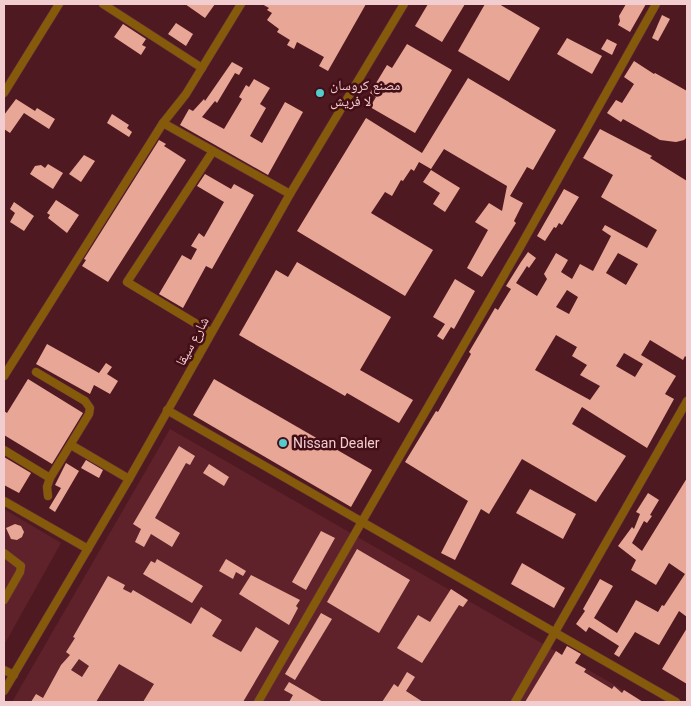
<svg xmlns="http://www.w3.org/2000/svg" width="691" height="706" font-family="Roboto,'Noto Naskh Arabic',sans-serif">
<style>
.built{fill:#5f222b}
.building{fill:#e8a796;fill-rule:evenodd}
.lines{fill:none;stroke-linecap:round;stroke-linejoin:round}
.minor-casing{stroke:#69363d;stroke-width:9}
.minor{stroke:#855a0b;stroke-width:8}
.poi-dot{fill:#52cdcd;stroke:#440e17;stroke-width:2}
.labels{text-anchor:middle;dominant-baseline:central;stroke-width:5;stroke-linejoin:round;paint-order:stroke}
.poi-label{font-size:14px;fill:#f1cdcf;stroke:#440e17;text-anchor:start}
.street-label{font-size:14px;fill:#f1cdcf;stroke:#440e17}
</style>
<rect width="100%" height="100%" fill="#4f1921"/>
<g class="built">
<path d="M170 429 644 702H12Z"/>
<path d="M4 509 61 543 4 645Z"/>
</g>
<g class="building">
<path d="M185 4H215L205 18Z"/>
<path d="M262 4H366L328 71 319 66 324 57 297 42 294 49 287 45 290 40 277 32 279 29 267 20 272 13 267 10 269 8Z"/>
<path d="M428 4H465L442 42 415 26Z"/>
<path d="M485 4H499L540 28 509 81 458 51Z"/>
<path d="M626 4H646L630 32 618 25 620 21 619 16Z"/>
<path d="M662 15 670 19 658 41 652 38Z"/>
<path d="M176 23 193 34 186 46 168 34Z"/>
<path d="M123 24 146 39 142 45 146 47 141 55 114 37Z"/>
<path d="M567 38 602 56 592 74 557 54Z"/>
<path d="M607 39 617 44 612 55 601 49Z"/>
<path d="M407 44 452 70 415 133 370 107 376 97 370 93 387 65 392 68Z"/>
<path d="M634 61 654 74 655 73 687 91V137L684 140 676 142 660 140 623 119 621 122 607 113 616 100 622 103 634 84 624 77Z"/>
<path d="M232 62 243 68 239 75 235 73 217 103 215 101 202 117 224 129 242 99 239 97 246 85 249 87 254 79 270 88 260 104 266 108 250 136 262 143 285 102 303 112 268 175 180 125 189 109 193 111 204 99 205 101Z"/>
<path d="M468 78 556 130 533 170 527 167 510 196 523 203 514 221 516 223 482 277 467 268 488 230 475 222 489 203 502 211 507 186 444 149 431 169 419 162 414 171 411 169 403 181 401 180 392 196 385 192 371 213 433 250 405 296 297 231 366 118 422 153Z"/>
<path d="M16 99 35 111 37 108 55 119 49 129 24 113 10 133 4 129V115Z"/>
<path d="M112 114 129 125 127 128 132 132 129 137 107 123Z"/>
<path d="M600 129 652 156 650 158 687 181V358L685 356 683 360 650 340 641 355 676 376 665 394 674 399 647 448 582 407 572 424 626 456 596 502 522 459 489 514 481 509 455 560 441 553 468 501 405 462 436 411 438 412 471 354 469 352 495 308 498 310 511 289 506 286 521 262 528 252 536 258 529 268 527 266 516 283 537 296 547 279 544 274 556 253 568 260 561 272 572 279 580 264 593 271 611 236 602 230 605 225 647 248 657 230 601 197 613 175 583 158ZM618 253 638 264 626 285 606 273ZM567 290 578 297 569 314 556 307ZM556 335 577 347 572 356 587 365 580 375 600 386 590 400 535 370ZM624 353 643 364 635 377 616 366Z"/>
<path d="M159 140 166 144 164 146 186 160 108 282 82 266 86 260 84 259Z"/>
<path d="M84 155 95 161 81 182 69 174Z"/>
<path d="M48 164 63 173 53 189 30 174 35 166 41 165 45 168Z"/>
<path d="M431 170 460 188 445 212 433 204 440 193 423 182Z"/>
<path d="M205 174 231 189 234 184 254 195 212 269 206 266 183 308 159 294 182 255 191 260 197 249 191 246 199 233 204 237 224 202 197 186Z"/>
<path d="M564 189 579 197 562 225 559 223 556 228 554 227 545 241 537 236Z"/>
<path d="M56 200 79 215 67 233 48 218 50 215 47 213Z"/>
<path d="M14 202 34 216 24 231 10 222 15 213 10 209Z"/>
<path d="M297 262 391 317 360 370 413 400 399 423 347 393 345 396 239 335 276 270 288 277Z"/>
<path d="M455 279 475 291 454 329 451 327 443 340 437 336 445 324 433 317Z"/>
<path d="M47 344 99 373 106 363 112 367 107 374 118 381 110 394 94 385 90 394 36 364Z"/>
<path d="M28 379 83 413 52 464 4 435V411L7 413Z"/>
<path d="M214 379 372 470 351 507 193 415Z"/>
<path d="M179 446 195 456 190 465 186 463 155 518 180 533 172 547 151 534 144 547 135 542 141 529 133 524Z"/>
<path d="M4 457 31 473 19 493 4 485Z"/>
<path d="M86 460 103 470 99 478 81 468Z"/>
<path d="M66 463 79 471 55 512 49 508 61 488 55 485Z"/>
<path d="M209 464 229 477 224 486 203 473Z"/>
<path d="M687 478V617L679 611 659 645 635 632 619 657 614 654 619 646 589 627 586 632 576 624 585 611 583 609 600 579 613 586 594 618 617 633 636 600 658 612 662 605 664 606 685 574 669 563 656 585 631 570 636 560 618 546 632 527 634 529 640 514 636 512 648 493 659 500 650 515 652 516 647 523 644 521 632 543 642 551Z"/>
<path d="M530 489 576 514 563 539 516 513Z"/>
<path d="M15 524 21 526 24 532 22 537 17 540 11 539 6 528Z"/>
<path d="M321 531 335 538 306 590 292 582Z"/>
<path d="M357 549 410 580 379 633 327 602Z"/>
<path d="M157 559 203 586 192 603 143 574 151 561 155 563Z"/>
<path d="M226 559 246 571 243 576 236 572 233 579 219 571Z"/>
<path d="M522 563 565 588 554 608 511 584Z"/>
<path d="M251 575 300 600 296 606 298 608 289 625 239 594Z"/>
<path d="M108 576 125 585 123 589 131 593 133 590 191 624 201 607 222 620 212 636 241 652 256 627 279 641 243 702H143L154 684 119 664 96 702H31L36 694 43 698 61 665 70 655 66 652 75 638 73 637ZM79 659 89 666 82 677 71 670Z"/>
<path d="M451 589 468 600 463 607 459 605 422 663 397 648 418 615 430 622Z"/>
<path d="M321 613 332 619 295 680 285 674Z"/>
<path d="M687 628V684L662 669Z"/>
<path d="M567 646 581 654 575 663 586 669 584 672 612 689 614 686 622 693 624 690 643 702H525L556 651 562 655Z"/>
<path d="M407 672 415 677 406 691 423 702H382L394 684 398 687Z"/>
<path d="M289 682 296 686 323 702H289L293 695 284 690Z"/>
</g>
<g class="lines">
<g class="minor-casing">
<g id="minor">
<path d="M103 4 202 68"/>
<path d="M4 93 59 4"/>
<path d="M163 123 290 194"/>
<path d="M210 332 127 282 213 151"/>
<path d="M36 372 85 401 90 408 89 414 50 478 47 487 48 496"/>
<path d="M4 376 163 123 186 94 241 4"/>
<path d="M167 410 676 702"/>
<path d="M71 445 129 479"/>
<path d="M4 450 50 478"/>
<path d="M4 501 88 549"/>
<path d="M4 553 21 566 20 572 4 600"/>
<path d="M4 670 14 675"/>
<path d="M4 691 129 479 290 194 404 4"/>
<path d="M258 702 519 249 656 4"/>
<path d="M515 702 687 401"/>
</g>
</g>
<use href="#minor" class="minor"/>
</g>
<g class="poi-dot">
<circle cx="320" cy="93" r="5"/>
<circle cx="283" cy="443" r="5"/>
</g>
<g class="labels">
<g class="poi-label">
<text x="330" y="85">مصنع كروسان<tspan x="330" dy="16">لا فريش</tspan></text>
<text x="293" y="443">Nissan Dealer</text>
</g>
<g class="street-label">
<text transform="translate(192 341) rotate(-61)">شارع سيقا</text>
</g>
</g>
<rect width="691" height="706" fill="none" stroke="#f1cdcf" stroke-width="10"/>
</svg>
